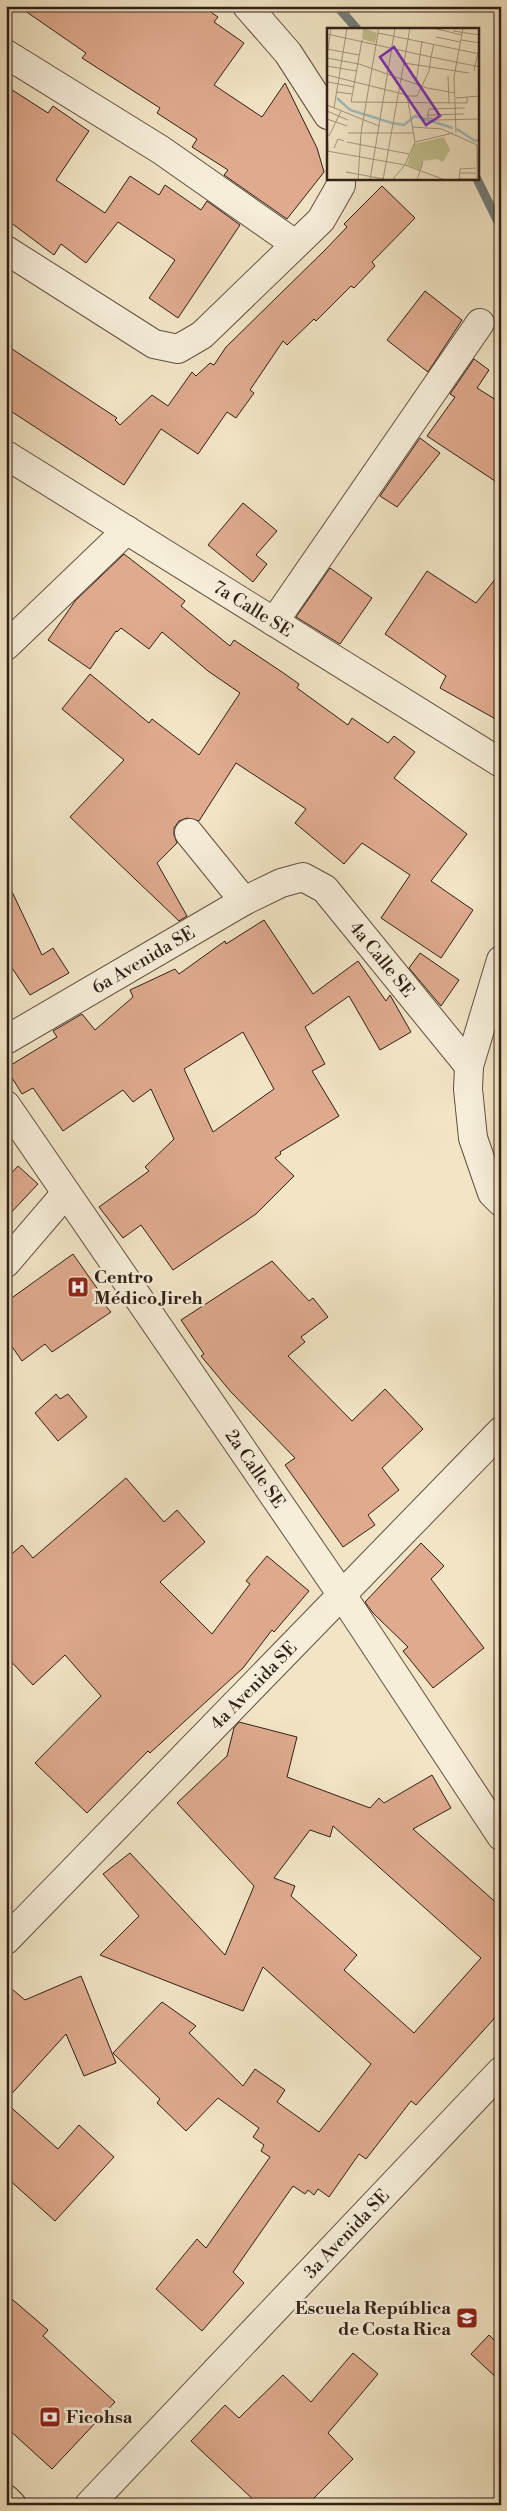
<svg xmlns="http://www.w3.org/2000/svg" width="507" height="2511" font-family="'Libre Bodoni',serif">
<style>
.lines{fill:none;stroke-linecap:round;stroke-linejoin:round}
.stream{stroke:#737e7b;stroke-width:9}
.building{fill:#dfaa8e;stroke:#301f17;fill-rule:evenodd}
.minor-casing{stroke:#605043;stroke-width:30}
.major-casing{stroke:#301f17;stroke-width:30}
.minor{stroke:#f7eeda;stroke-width:28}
.major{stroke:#f2e5c6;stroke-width:28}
.labels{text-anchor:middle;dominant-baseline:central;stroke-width:5;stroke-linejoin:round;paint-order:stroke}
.street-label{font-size:18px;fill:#301f17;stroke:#f7eeda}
.poi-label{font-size:18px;font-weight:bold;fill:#301f17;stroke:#f7eeda;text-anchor:start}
.inset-river{fill:none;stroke:#9fbdbe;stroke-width:2.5}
.inset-road{fill:none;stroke:#a49680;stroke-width:1}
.view{fill:#7b2cbf;fill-opacity:0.15;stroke:#7b2cbf;stroke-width:2.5}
.inset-edge{fill:none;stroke:#301f17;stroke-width:2.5}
</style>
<rect width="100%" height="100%" fill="#f2e5c6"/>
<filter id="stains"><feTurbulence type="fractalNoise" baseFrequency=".004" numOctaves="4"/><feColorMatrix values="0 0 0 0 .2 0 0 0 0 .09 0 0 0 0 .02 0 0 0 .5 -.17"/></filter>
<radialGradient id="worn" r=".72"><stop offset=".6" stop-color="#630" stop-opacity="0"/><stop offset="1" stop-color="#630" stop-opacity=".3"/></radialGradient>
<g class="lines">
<g class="stream">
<path d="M337 6 357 29"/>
<path d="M477 179 501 228"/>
</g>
</g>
<g class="building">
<path d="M18 6H202L218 17 214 22 244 43 214 85 262 117 285 83 317 148 324 172 287 219 224 175 228 170 192 147 197 139 157 113 160 108 82 58 86 53Z"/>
<path d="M6 86 48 113 53 106 89 131 56 180 105 213 130 176 159 195 165 185 201 210 207 201 240 225 178 318 149 298 175 260 118 222 86 263 61 244 54 255 6 219Z"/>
<path d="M382 186 415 218 372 262 375 266 354 288 351 286 316 321 314 319 287 345 283 341 250 390 254 393 236 418 227 412 198 454 161 429 124 485 6 408V345L117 418 115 420 120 425 152 395 168 406 192 372 196 376 210 363 214 365 226 347 325 250 347 227 344 224Z"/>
<path d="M425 291 462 320 428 372 387 340Z"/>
<path d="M474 359 489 370 477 388 501 403V485L427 436 455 397 450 394Z"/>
<path d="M420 438 440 453 397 507 380 496Z"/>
<path d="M243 503 277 531 256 555 267 564 253 582 208 545Z"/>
<path d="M124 554 185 601 181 606 230 646 234 640 282 672 299 684 297 688 348 725 352 718 388 743 394 736 415 752 394 778 467 834 431 881 473 910 441 958 381 918 410 875 362 843 344 864 295 823 306 809 236 763 199 821 187 818 179 821 174 828V835L177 843 157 863 187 916 179 921 70 817 124 760 62 709 90 674 149 723 152 719 199 755 240 693 208 671 162 632 149 649 121 628 117 632 116 631 90 669 48 640 75 601Z"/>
<path d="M330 568 372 598 340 644 296 617Z"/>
<path d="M427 571 476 603 501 572V722L440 688 446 676 385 634Z"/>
<path d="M6 879 42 955 53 948 69 973 30 995 6 959Z"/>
<path d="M264 920 313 994 358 961 386 1001 390 995 411 1032 380 1050 349 996 305 1027 325 1064 312 1071 339 1116 280 1152 281 1154 275 1158 294 1176 256 1214 173 1270 141 1225 123 1238 99 1207 149 1171 145 1167 174 1139 151 1089 133 1102 123 1090 63 1131 33 1088 22 1094 6 1068 57 1037 53 1031 82 1014 95 1030 133 997 130 990 175 969 179 974 225 941 226 944ZM243 1032 274 1089 213 1132 184 1069Z"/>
<path d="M420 953 459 980 441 1006 409 968Z"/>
<path d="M18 1166 38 1184 6 1218V1179Z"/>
<path d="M73 1254 106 1301 103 1303 111 1312 52 1352 45 1344 22 1361 6 1338V1302Z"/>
<path d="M272 1261 309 1301 313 1298 328 1317 301 1337 305 1342 288 1356 352 1421 385 1389 423 1429 382 1468 399 1490 368 1515 375 1525 343 1547 285 1465 295 1458 231 1392 201 1356 204 1354 181 1320Z"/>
<path d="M56 1394 60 1399 68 1394 87 1417 58 1441 35 1413Z"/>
<path d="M126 1478 164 1522 177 1510 205 1542 160 1582 212 1634 250 1584 246 1581 267 1556 309 1591 274 1632 272 1630 243 1668 150 1753 148 1751 87 1813 35 1763 101 1696 65 1655 33 1685 6 1656V1559L22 1545 33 1558Z"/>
<path d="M421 1543 444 1566 431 1579 484 1648 433 1688 403 1651 408 1647 373 1613 365 1602Z"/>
<path d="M239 1722 297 1737 287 1777 370 1808 379 1798 384 1803 432 1775 451 1808 413 1829 501 1907V2011L416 2105 411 2101 366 2159 359 2154 329 2197 318 2189 314 2195 308 2190 305 2194 293 2186 233 2272 244 2283 202 2331 156 2289 197 2239 206 2248 270 2157 261 2151 264 2145 253 2137 259 2128 218 2098 186 2131 157 2103 160 2099 113 2053 162 2002 196 2026 189 2033 243 2086 255 2069 285 2090 277 2102 319 2132 371 2064 263 1967 243 2011 100 1955 139 1916 103 1874 130 1853 225 1955 254 1886 177 1803 227 1756 234 1728ZM333 1826 481 1958 414 2033 344 1970 357 1955 291 1896 295 1886 274 1878 310 1830 330 1837Z"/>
<path d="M81 1976 116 2063 84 2076 66 2034 6 2100V1984L25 2000Z"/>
<path d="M6 2103 58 2149 79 2125 114 2157 55 2221 6 2177Z"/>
<path d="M6 2294 48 2330 43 2336 115 2402 52 2469 6 2427Z"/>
<path d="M489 2335 501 2347V2382L471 2354Z"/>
<path d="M353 2353 378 2374 328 2433 353 2459 307 2505H259L191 2441 225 2405 239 2418 283 2375 311 2402Z"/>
</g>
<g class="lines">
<g class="minor-casing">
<g id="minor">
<path d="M247 6 288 53 328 115"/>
<path d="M6 54 161 150 295 244"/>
<path d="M6 250 154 344 178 349 202 335 321 220 341 185V179"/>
<path id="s1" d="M6 455 501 763"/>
<path d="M274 622 480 323"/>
<path d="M6 646 127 530"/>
<path d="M189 833 244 901"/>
<path d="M501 960 469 1066 468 1089 473 1138 492 1193 501 1202"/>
<path id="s2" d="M6 1040 244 901 281 883 303 877 325 889 469 1066"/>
<path id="s3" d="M6 1105 342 1595 501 1836"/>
<path d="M6 1263 66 1193"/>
<path id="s4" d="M6 1940 501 1431"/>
<path id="s5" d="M89 2505 501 2071"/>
</g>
</g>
<g class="major-casing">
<path id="major" d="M6 2499 12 2505"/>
</g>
<use href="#minor" class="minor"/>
<use href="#major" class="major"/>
</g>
<defs>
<g id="hospital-square" transform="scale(1.125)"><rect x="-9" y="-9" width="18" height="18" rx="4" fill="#8f2418" stroke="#f7eeda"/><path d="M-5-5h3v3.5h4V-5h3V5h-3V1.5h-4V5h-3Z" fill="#fff"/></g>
<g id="school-square" transform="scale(1.125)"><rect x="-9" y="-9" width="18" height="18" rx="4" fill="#8f2418" stroke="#f7eeda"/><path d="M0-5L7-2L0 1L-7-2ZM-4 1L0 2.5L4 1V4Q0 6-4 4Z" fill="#fff"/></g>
<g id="bank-square" transform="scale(1.125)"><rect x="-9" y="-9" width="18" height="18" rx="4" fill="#8f2418" stroke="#f7eeda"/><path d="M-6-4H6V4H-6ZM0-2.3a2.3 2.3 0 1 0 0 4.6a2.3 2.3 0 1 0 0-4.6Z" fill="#fff"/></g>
</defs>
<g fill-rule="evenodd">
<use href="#hospital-square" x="78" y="1287"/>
<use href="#school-square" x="467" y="2318"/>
<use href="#bank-square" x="50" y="2417"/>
</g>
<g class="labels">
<g class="street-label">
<text stroke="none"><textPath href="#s1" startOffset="291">7a Calle SE</textPath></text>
<text stroke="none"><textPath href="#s2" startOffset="455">4a Calle SE</textPath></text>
<text stroke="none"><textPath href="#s2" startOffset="159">6a Avenida SE</textPath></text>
<text stroke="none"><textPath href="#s3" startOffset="441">2a Calle SE</textPath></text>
<text stroke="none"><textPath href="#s4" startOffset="355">4a Avenida SE</textPath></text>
<text stroke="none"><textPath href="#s5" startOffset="374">3a Avenida SE</textPath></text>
</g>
<g class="poi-label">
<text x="94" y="1277">Centro<tspan x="94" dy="21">Médico Jireh</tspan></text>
<text x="451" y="2308" text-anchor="end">Escuela República<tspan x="451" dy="21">de Costa Rica</tspan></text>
<text x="66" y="2417">Ficohsa</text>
</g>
</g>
<g transform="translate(327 28)">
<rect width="152" height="152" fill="#f2e5c6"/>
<path d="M36 0 50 5 48 15 35 11ZM117 109 123 122 116 134 110 131 96 133 93 142 80 137 87 116Z" fill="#c3c290"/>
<path class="inset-river" d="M10 70 23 82 65 95 77 97 88 88 126 100M130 101 148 113 153 112"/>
<path class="inset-road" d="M51 0V5L153 26M110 1 135 7M126 3 153 7M0 6 104 29 107 16M109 9 133 14M35 12 24 74 140 75V69M134 12 153 15M0 21 32 27M0 28 4 0M0 30 32 36 100 60 128 65M77 35 142 45M0 38 29 43M147 43 151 25M0 47 80 67 88 114 78 137 65 152M121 48 122 75M1 54 27 59M89 56 95 13M10 64 25 66M81 68H90L102 43 104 29 153 39M129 70 153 68M0 77 52 98M7 80 20 0M138 80 102 81 100 89 108 92 153 91M0 83 21 92M101 87 137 86M0 91 20 98M0 98 1 123M86 99 115 101 150 117M21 105H86M129 105 127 49 136 0M2 108 14 83M20 114 82 126M88 114 126 105M7 120 11 111 17 113M0 123 78 137 118 152M19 144 57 151M133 145H149M132 151H150M31 152 34 105 51 5M43 152 68 0M56 152 83 0M90 152 96 134M132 152 133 141 149 140M150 152V117"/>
<path class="view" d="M67 19 113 88 99 97 53 29Z"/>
<rect width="152" height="152" class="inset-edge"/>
</g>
<rect width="507" height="2511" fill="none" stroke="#f2e5c6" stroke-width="25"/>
<rect x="8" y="8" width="492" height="2496" fill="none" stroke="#301f17" stroke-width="2.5"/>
<rect x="12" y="12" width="482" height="2486" fill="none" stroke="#301f17"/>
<rect width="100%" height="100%" filter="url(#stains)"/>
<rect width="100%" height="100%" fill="url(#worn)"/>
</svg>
